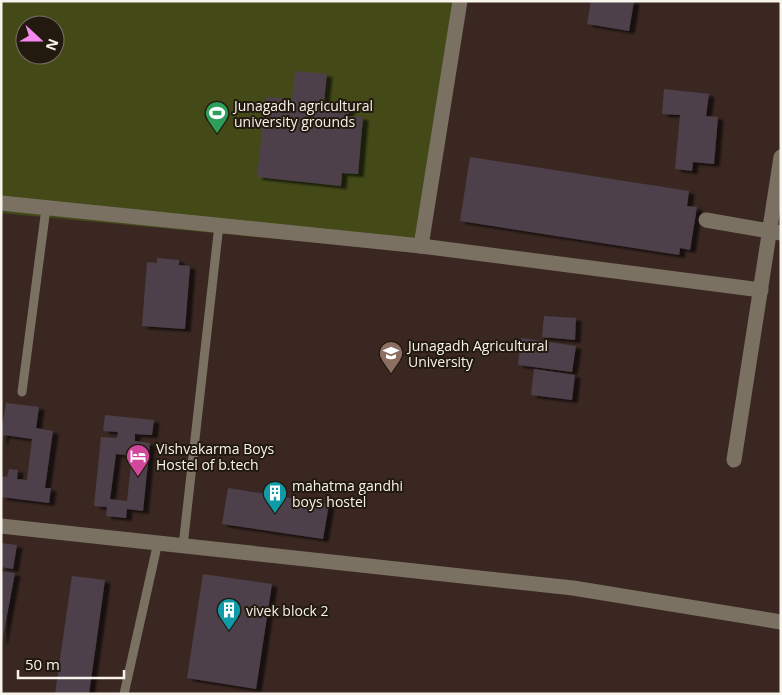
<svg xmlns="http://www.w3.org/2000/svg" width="782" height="695" font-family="'Open Sans',sans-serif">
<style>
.education{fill:#3a2722;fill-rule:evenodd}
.green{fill:#434a18;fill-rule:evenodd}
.building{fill:#4d404b;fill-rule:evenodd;filter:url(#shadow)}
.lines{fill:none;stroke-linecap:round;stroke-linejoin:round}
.lane{stroke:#7a7163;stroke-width:9}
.street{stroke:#7a7163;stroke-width:15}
.labels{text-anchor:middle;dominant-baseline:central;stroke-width:4;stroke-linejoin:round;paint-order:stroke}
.poi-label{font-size:14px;fill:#f8f3eb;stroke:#221a0e;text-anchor:start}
</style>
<defs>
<filter id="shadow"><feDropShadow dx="5.5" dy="3" stdDeviation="1" flood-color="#0009"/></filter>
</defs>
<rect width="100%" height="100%" fill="#2b2418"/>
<path class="education" d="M1 1H781V694H1ZM25 25H55V55H25Z"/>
<path class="green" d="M1 1H454L415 252 1 213ZM25 25H55V55H25Z"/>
<g class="building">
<path d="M591 1H634L629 31 587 24Z"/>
<path d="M295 71 327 74 324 102 350 105 348 116 363 117 358 174 342 173 341 186 257 177 266 97 292 99Z"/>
<path d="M664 89 709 94 706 116 718 117 714 164 693 162 692 171 675 169 680 115 662 114Z"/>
<path d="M470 157 689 191 687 206 697 207 690 250 680 248 679 255 460 221Z"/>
<path d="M157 258 179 260V265L190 266 185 329 142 326 147 262 157 263Z"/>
<path d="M544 316 576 318 575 340 542 337Z"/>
<path d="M521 338 576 346 572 372 518 365Z"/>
<path d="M534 369 575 375 572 400 531 395Z"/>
<path d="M6 403 39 407 36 428 53 431 45 488H51L49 503 1 497V476L7 477 9 469 18 470 17 479 27 480 32 439 4 435 1 445V422H3Z"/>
<path d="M105 415 154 420 152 435 135 434V441L150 443 143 511 127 509 126 518 106 516 107 507 94 506 101 437 117 438 118 432 103 431ZM116 454 132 456 127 501 110 499Z"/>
<path d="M228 488 329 504 323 539 222 524Z"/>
<path d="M1 543 17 545 13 569 1 567Z"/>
<path d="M1 571 15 573 2 642 1 641Z"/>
<path d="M203 574 272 584 256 689 187 678Z"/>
<path d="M72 576 105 580 89 694H55Z"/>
</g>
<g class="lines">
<g class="lane">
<path d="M22 392 46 208"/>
<path d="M183 546 219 225"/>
<path d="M124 694 158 542"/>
</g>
<g class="street">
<path d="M1 203 421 246 761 290"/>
<path d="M706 220 781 233"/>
<path d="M421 246 460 1"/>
<path d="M734 460 781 157"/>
<path d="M1 526 573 588 781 622"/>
</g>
</g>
<defs>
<g id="stadium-pin" transform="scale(1.25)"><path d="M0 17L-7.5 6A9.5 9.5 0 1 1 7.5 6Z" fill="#2e9e5b" stroke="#221a0e"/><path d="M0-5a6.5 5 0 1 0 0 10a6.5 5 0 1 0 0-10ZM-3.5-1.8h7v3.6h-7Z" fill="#fff"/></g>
<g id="university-pin" transform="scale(1.25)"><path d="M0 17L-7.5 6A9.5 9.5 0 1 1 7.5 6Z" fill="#8d6e63" stroke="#221a0e"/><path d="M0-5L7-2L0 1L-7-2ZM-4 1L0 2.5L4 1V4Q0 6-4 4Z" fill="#fff"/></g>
<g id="hotel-pin" transform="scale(1.25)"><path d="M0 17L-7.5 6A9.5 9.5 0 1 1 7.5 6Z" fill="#d1479c" stroke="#221a0e"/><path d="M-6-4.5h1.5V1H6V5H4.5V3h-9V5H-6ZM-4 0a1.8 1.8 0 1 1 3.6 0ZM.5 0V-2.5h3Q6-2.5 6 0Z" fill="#fff"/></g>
<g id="building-pin" transform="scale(1.25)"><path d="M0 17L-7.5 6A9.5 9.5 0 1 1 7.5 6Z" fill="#0f9aa8" stroke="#221a0e"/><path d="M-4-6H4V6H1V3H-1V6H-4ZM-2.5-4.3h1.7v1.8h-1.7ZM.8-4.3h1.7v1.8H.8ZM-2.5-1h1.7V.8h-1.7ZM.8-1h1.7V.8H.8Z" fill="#fff"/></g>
</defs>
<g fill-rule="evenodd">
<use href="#stadium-pin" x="217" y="113"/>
<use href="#university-pin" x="391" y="353"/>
<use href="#hotel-pin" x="138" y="456"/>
<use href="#building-pin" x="275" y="493"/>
<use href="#building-pin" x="229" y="610"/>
</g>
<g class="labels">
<g class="poi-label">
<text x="234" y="105">Junagadh agricultural<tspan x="234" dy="16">university grounds</tspan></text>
<text x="408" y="345">Junagadh Agricultural<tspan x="408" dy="16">University</tspan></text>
<text x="156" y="448">Vishvakarma Boys<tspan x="156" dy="16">Hostel of b.tech</tspan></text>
<text x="292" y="485">mahatma gandhi<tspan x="292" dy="16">boys hostel</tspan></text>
<text x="246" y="610">vivek block 2</text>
</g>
</g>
<rect width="782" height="695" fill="none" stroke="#f8f3eb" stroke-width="5"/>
<g transform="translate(40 40) rotate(111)"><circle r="24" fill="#221a0e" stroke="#787166"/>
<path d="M0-4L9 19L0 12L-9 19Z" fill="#f489f0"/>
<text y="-8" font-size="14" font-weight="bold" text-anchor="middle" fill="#f8f3eb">N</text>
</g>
<path d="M18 670v8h106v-8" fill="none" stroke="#f8f3eb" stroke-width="2.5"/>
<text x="25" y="670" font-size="15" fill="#f8f3eb" stroke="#221a0e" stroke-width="4" paint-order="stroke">50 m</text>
</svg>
